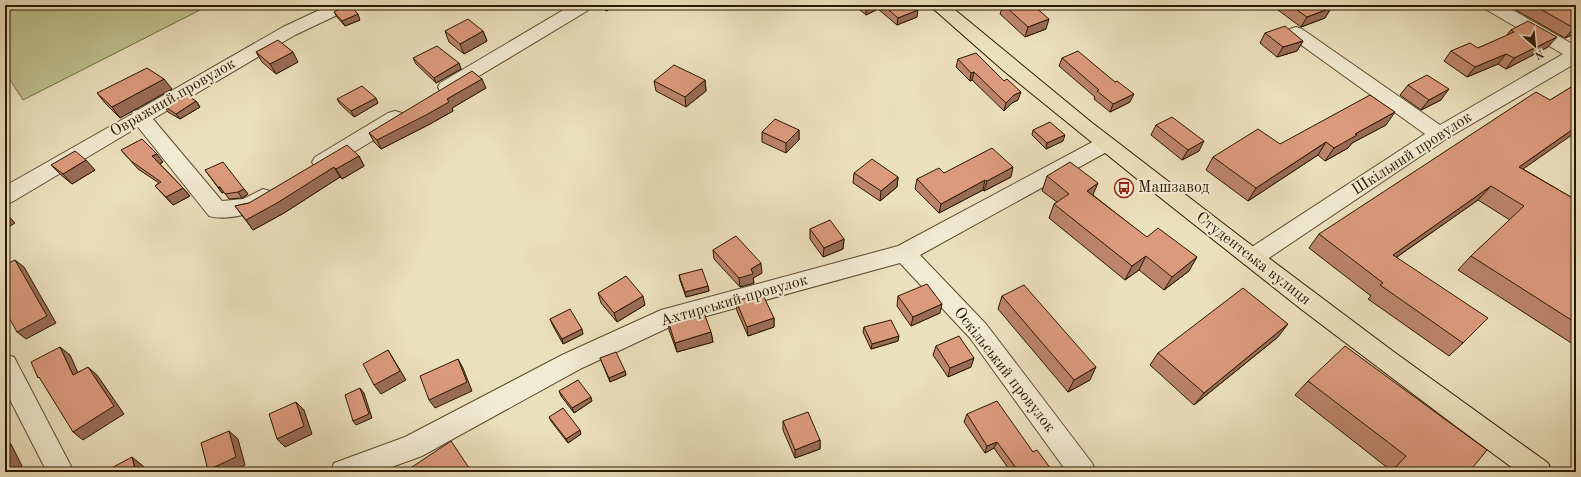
<svg xmlns="http://www.w3.org/2000/svg" width="1581" height="477" font-family="'Old Standard TT',serif">
<style>
.green{fill:#bec08c;stroke:#756c46}
.lines{fill:none;stroke-linecap:round;stroke-linejoin:round}
.minor-casing{stroke:#5c4a2f;stroke-width:2}
.major-casing{stroke:#2c1800;stroke-width:2}
.minor{fill:#f2ebd3;fill-rule:evenodd}
.major{fill:#ebe0bc;fill-rule:evenodd}
.wall{fill:#bc846b;stroke:#2c1800}
.shaded-wall{fill:#996c57;stroke:#2c1800}
.building{fill:#db9a7c;stroke:#2c1800}
.labels{text-anchor:middle;dominant-baseline:central;stroke-width:4;stroke-linejoin:round;paint-order:stroke}
.street-label{font-size:16px;fill:#2c1800;stroke:#f2ebd3}
.poi-label{font-size:16px;fill:#2c1800;stroke:#f2ebd3;text-anchor:start}
</style>
<rect width="100%" height="100%" fill="#ebe0bc"/>
<filter id="stains"><feTurbulence type="fractalNoise" baseFrequency=".005" numOctaves="4"/><feColorMatrix values="0 0 0 0 .2 0 0 0 0 .09 0 0 0 0 .02 0 0 0 .5 -.17"/></filter>
<radialGradient id="worn" r=".72"><stop offset=".6" stop-color="#630" stop-opacity="0"/><stop offset="1" stop-color="#630" stop-opacity=".3"/></radialGradient>
<path class="green" d="M5 5H210L23 100 5 72Z"/>
<g class="lines">
<g class="minor-casing">
<g id="minor">
<path d="M330 5H353L350 9 295 35 153 119 222 201 243 199 263 189 270 191 274 197C264 214 226 221 209 216L138 127 12 202 5 204V186L132 114 133 111 138 110 283 27Z"/>
<path d="M569 5H588L590 7 587 11 454 91 447 93 440 91 438 87 440 83 570 6Z"/>
<path d="M1482 5H1504L1576 46V63L1446 139 1260 264 1252 267 1244 264 1241 258 1244 252 1425 134 1290 37 1287 33 1290 29 1296 27 1302 29 1440 125 1563 54 1485 9Z"/>
<path d="M395 111 402 113 405 118 402 123 329 167 322 169 315 167 312 162 315 157 388 113Z"/>
<path d="M1105 137 1112 139 1115 144 1112 149 920 255 986 324 1092 463 1096 472H1067L970 338 900 263 674 325 580 369 422 456 378 472H330L334 463 405 437 562 355 661 310 898 246 1098 139Z"/>
<path d="M5 354 14 357 74 472H47L5 390Z"/>
</g>
</g>
<g class="major-casing">
<path id="major" d="M929 5H949L1091 122 1242 238 1394 352 1548 463 1552 472H1518L1453 424 1301 309 1152 191 1004 71Z"/>
</g>
<use href="#minor" class="minor"/>
<use href="#major" class="major"/>
</g>
<g class="wall">
<path d="M600 5H616L606 11Z"/>
<path d="M854 5H912L917 17 897 25 878 9 866 15Z"/>
<path d="M1003 5H1033L1046 29 1025 37 1000 14Z"/>
<path d="M1271 5H1326L1331 8 1325 18 1301 27Z"/>
<path d="M1507 5H1561L1572 11 1576 5V33L1565 38Z"/>
<path d="M334 12 360 20 345 26 337 17Z"/>
<path d="M1511 30 1548 47 1506 69 1498 64 1467 77 1444 61 1451 51 1478 48 1506 36Z"/>
<path d="M445 31H483L487 41 464 54 449 42Z"/>
<path d="M1265 33 1303 41 1297 51 1277 57 1260 43Z"/>
<path d="M256 52 298 62 276 74 262 62Z"/>
<path d="M413 58 459 63 461 69 436 83 416 64Z"/>
<path d="M1062 58 1130 102 1110 112 1094 99 1095 97 1059 66Z"/>
<path d="M958 59 1018 100 1012 103 1004 111 972 80 970 81 956 67Z"/>
<path d="M705 80 706 91 686 107 656 91 654 81Z"/>
<path d="M1408 85 1441 100 1421 110 1400 95Z"/>
<path d="M486 88 452 108 453 111 430 124 381 149 374 142 369 133Z"/>
<path d="M172 89 120 118 105 103 97 93Z"/>
<path d="M337 99 378 103 354 117 340 104Z"/>
<path d="M196 101 200 107 180 119 168 112 164 106Z"/>
<path d="M1156 125 1199 151 1182 160 1151 135Z"/>
<path d="M1386 125 1352 143 1348 148 1325 161 1318 155 1248 201 1206 170 1213 157 1280 144Z"/>
<path d="M799 130V140L786 153 762 142V132Z"/>
<path d="M1033 130 1063 141 1046 149 1032 135Z"/>
<path d="M121 150 163 162 160 164 183 188 190 196 173 205 155 186 159 183 138 169Z"/>
<path d="M359 156 364 166 342 179 340 177 284 213 253 230 235 206 249 203Z"/>
<path d="M51 165 95 170 72 184 61 175Z"/>
<path d="M1523 169 1576 200V346L1458 270 1471 256 1510 220 1478 200 1397 257 1463 343 1449 356 1368 299 1371 296 1309 248 1319 234Z"/>
<path d="M205 170 244 189 248 194 242 198 229 199 224 192 222 193Z"/>
<path d="M854 173 898 177 897 187 880 201 853 183Z"/>
<path d="M944 173 1011 177 984 191 983 190 939 213 915 189 917 179Z"/>
<path d="M1047 176 1093 195 1189 271 1164 290 1139 270 1125 280 1049 218 1054 204 1057 202 1042 191Z"/>
<path d="M810 229 844 239 843 249 823 257 810 239Z"/>
<path d="M713 250 762 273 753 278 754 283 740 287 714 259Z"/>
<path d="M679 275 708 286 709 291 686 297 680 280Z"/>
<path d="M598 293 645 305 617 322 601 303Z"/>
<path d="M898 296 940 313 911 326 897 306Z"/>
<path d="M1002 296 1090 380 1068 392 998 309Z"/>
<path d="M736 301 774 318V327L748 336 737 311Z"/>
<path d="M550 319 583 334 563 344 552 324Z"/>
<path d="M668 321 711 332 713 342 677 352 669 330Z"/>
<path d="M864 327 898 341 871 349 863 332Z"/>
<path d="M1278 337 1194 405 1150 365 1158 353Z"/>
<path d="M936 346 971 367 948 377 933 355Z"/>
<path d="M600 358 625 371 626 375 610 382Z"/>
<path d="M1308 381 1469 472H1386L1389 469 1295 395Z"/>
<path d="M559 391 592 401 574 413 561 396Z"/>
<path d="M967 414 1033 452 1050 472H1011L994 448 985 453 964 422Z"/>
<path d="M549 417 581 434 568 443 551 421Z"/>
<path d="M783 421 820 440V449L795 458 783 430Z"/>
</g>
<g class="shaded-wall">
<path d="M605 5H616L606 11Z"/>
<path d="M871 5H878V9L866 15V7Z"/>
<path d="M1331 8 1325 18 1301 27 1307 17Z"/>
<path d="M918 10 917 17 897 25 898 18Z"/>
<path d="M358 14 360 20 345 26 342 21Z"/>
<path d="M1049 19 1046 29 1025 37 1028 27Z"/>
<path d="M1576 27V33L1565 38 1574 28Z"/>
<path d="M483 31 487 41 464 54 460 44Z"/>
<path d="M1557 37 1548 47 1506 69 1514 58Z"/>
<path d="M1303 41 1297 51 1277 57 1283 47Z"/>
<path d="M293 52 298 62 276 74 270 64Z"/>
<path d="M1506 54 1498 64 1467 77 1475 67Z"/>
<path d="M459 63 461 69 436 83 434 78Z"/>
<path d="M974 72 972 80 970 81 971 73Z"/>
<path d="M164 79 172 89 120 118 112 107Z"/>
<path d="M482 79 486 88 452 108 453 111 430 124 381 149 377 140 447 99Z"/>
<path d="M705 80 706 91 686 107 685 97Z"/>
<path d="M1449 89 1441 100 1421 110 1429 100Z"/>
<path d="M1021 92 1018 100 1012 103 1004 111 1006 103 1014 95Z"/>
<path d="M1134 94 1130 102 1110 112 1113 104Z"/>
<path d="M376 98 378 103 354 117 351 111Z"/>
<path d="M196 101 200 107 180 119 176 114Z"/>
<path d="M1395 112 1386 125 1352 143 1348 148 1325 161 1334 148 1355 134Z"/>
<path d="M1576 127V132L1506 181 1519 167Z"/>
<path d="M799 130V140L786 153V143Z"/>
<path d="M1065 135 1063 141 1046 149 1047 143Z"/>
<path d="M1204 141 1199 151 1182 160 1188 150Z"/>
<path d="M1326 142 1318 155 1248 201 1256 188Z"/>
<path d="M157 154 163 162 159 164 152 156Z"/>
<path d="M359 156 364 166 342 179 336 169Z"/>
<path d="M86 160 95 170 72 184 63 174Z"/>
<path d="M334 167 340 177 284 213 253 230 246 220Z"/>
<path d="M1013 167 1011 177 984 191 987 181Z"/>
<path d="M898 177 897 187 880 201 881 191Z"/>
<path d="M985 180 983 190 939 213 941 204Z"/>
<path d="M1098 183 1092 197 1087 191Z"/>
<path d="M1491 186 1478 200 1381 268 1393 255Z"/>
<path d="M218 187H220L224 192 222 193Z"/>
<path d="M183 188 190 196 173 205 166 197Z"/>
<path d="M244 189 248 194 242 198 238 192Z"/>
<path d="M5 212 15 223 5 229Z"/>
<path d="M844 239 843 249 823 257 824 248Z"/>
<path d="M1146 256 1139 270 1125 280 1132 266Z"/>
<path d="M1197 257 1189 271 1164 290 1172 277Z"/>
<path d="M15 260 24 267 56 323 26 339 17 332Z"/>
<path d="M761 263 762 273 753 278 754 283 740 287 739 278 751 269Z"/>
<path d="M708 286 709 291 686 297 685 292Z"/>
<path d="M643 296 645 305 617 322 614 313Z"/>
<path d="M942 304 940 313 911 326 913 317Z"/>
<path d="M774 318V327L748 336 747 327Z"/>
<path d="M1288 324 1278 337 1194 405 1204 393Z"/>
<path d="M582 329 583 334 563 344 562 339Z"/>
<path d="M711 332 713 342 677 352 675 343Z"/>
<path d="M899 336 898 341 871 349 872 344Z"/>
<path d="M60 347 70 355 83 384 73 375Z"/>
<path d="M388 350 406 380 381 394 374 385Z"/>
<path d="M974 358 971 367 948 377 950 368Z"/>
<path d="M458 359 463 368 472 391 435 408 429 400Z"/>
<path d="M88 367 97 375 124 414 83 440 73 432Z"/>
<path d="M1096 367 1090 380 1068 392 1074 380Z"/>
<path d="M625 371 626 375 610 382 609 378Z"/>
<path d="M360 388 364 393 372 418 356 425 353 421Z"/>
<path d="M591 397 592 401 574 413 572 408Z"/>
<path d="M296 402 304 410 312 434 285 447 277 439Z"/>
<path d="M580 430 581 434 568 443 566 439Z"/>
<path d="M229 431 238 439 245 465 230 472H211L208 470Z"/>
<path d="M5 440 11 444 22 466 13 472H5Z"/>
<path d="M820 440V449L795 458V450Z"/>
<path d="M997 442 994 448 985 453 987 446Z"/>
<path d="M132 457 143 466 145 472H136Z"/>
</g>
<g class="building">
<path d="M347 5H350L358 14 342 21 334 12Z"/>
<path d="M864 5H871L866 7Z"/>
<path d="M883 5H912L918 10 898 18Z"/>
<path d="M1004 5H1033L1049 19 1028 27Z"/>
<path d="M1290 5H1326L1331 8 1307 17Z"/>
<path d="M1533 5H1561L1573 12 1576 7V27L1574 28Z"/>
<path d="M468 19 483 31 460 44 445 31Z"/>
<path d="M1528 21 1557 37 1514 58 1506 54 1475 67 1451 51 1470 43 1478 48 1514 32 1511 30Z"/>
<path d="M1285 26 1303 41 1283 47 1265 33Z"/>
<path d="M278 40 293 52 270 64 256 52Z"/>
<path d="M437 46 459 63 434 78 413 58Z"/>
<path d="M1078 51 1115 82 1117 81 1134 94 1113 104 1097 91 1099 90 1062 58Z"/>
<path d="M976 53 1004 81 1007 79 1021 92 1014 95 1006 103 974 72 971 73 958 59Z"/>
<path d="M674 65 705 80 685 97 654 81Z"/>
<path d="M147 68 164 79 112 107 97 93Z"/>
<path d="M472 71 482 79 447 99 449 102 426 115 377 140 369 133Z"/>
<path d="M1427 75 1449 89 1429 100 1408 85Z"/>
<path d="M1576 84V127L1519 167 1576 200V323L1471 256 1524 206 1491 186 1393 255 1488 318 1463 343 1380 285 1383 283 1319 234 1536 92 1550 100Z"/>
<path d="M362 86 376 98 351 111 337 99Z"/>
<path d="M185 94 196 101 176 114 164 106Z"/>
<path d="M1370 95 1395 112 1355 134 1357 135 1334 148 1326 142 1256 188 1213 157 1258 129 1280 144Z"/>
<path d="M1172 117 1204 141 1188 150 1156 125Z"/>
<path d="M775 119 799 130 786 143 762 132Z"/>
<path d="M1050 122 1065 135 1047 143 1033 130Z"/>
<path d="M142 139 157 154 152 156 183 188 166 197 155 186 161 182 131 161 121 150Z"/>
<path d="M347 145 359 156 336 169 334 167 277 203 246 220 235 206 249 203Z"/>
<path d="M992 148 1013 167 987 181 985 180 941 204 917 179 939 168 944 173Z"/>
<path d="M75 151 86 160 63 174 51 165Z"/>
<path d="M872 159 898 177 881 191 854 173Z"/>
<path d="M223 162 244 189 238 192 225 194 220 187H218L205 170Z"/>
<path d="M1070 162 1098 183 1087 191 1147 237 1158 228 1197 257 1172 277 1146 256 1132 266 1054 204 1069 194 1047 176Z"/>
<path d="M830 220 844 239 824 248 810 229Z"/>
<path d="M736 236 761 263 751 269 753 274 739 278 713 250Z"/>
<path d="M15 260 47 316 17 332 7 314 9 313 5 305V265Z"/>
<path d="M702 269 708 286 685 292 679 275Z"/>
<path d="M626 276 643 296 614 313 598 293Z"/>
<path d="M927 284 942 304 913 317 898 296Z"/>
<path d="M1024 285 1096 367 1074 380 1002 296Z"/>
<path d="M1243 288 1288 324 1204 393 1158 353Z"/>
<path d="M762 293 774 318 747 327 736 301Z"/>
<path d="M570 309 582 329 562 339 550 319Z"/>
<path d="M703 310 711 332 675 343 668 321Z"/>
<path d="M891 320 899 336 872 344 864 327Z"/>
<path d="M959 336 974 358 950 368 936 346Z"/>
<path d="M1345 346 1487 450 1469 472H1391L1406 456 1308 381Z"/>
<path d="M60 347 73 375 88 367 114 406 73 432 39 377 38 378 31 362Z"/>
<path d="M388 350 400 371 374 385 363 364Z"/>
<path d="M616 352 625 371 609 378 600 358Z"/>
<path d="M458 359 467 382 429 400 420 376Z"/>
<path d="M578 380 591 397 572 408 559 391Z"/>
<path d="M360 388 369 414 353 421 345 395Z"/>
<path d="M997 401 1033 452 1037 450 1051 469 1047 472H1019L997 442 987 446 967 414Z"/>
<path d="M296 402 304 426 277 439 269 414Z"/>
<path d="M563 408 580 430 566 439 549 417Z"/>
<path d="M808 412 820 440 795 450 783 421Z"/>
<path d="M229 431 236 457 208 470 201 443Z"/>
<path d="M451 441 471 471 470 472H415L412 467Z"/>
<path d="M5 449 9 458 5 461Z"/>
<path d="M132 457 136 472H104Z"/>
<path d="M1364 470 1368 472H1362Z"/>
</g>
<defs>
<g id="bus-ring" transform="scale(1)"><circle r="9.5" fill="#f2ebd3" stroke="#8f2418" stroke-width="1.5"/><path d="M-5-6H5V4H4V6H2V4H-2V6H-4V4H-5ZM-3.5-4V0h7V-4ZM-3.5 1.2v1.5H-2V1.2ZM2 1.2v1.5H3.5V1.2Z" fill="#8f2418"/></g>
</defs>
<g fill-rule="evenodd">
<use href="#bus-ring" x="1124" y="188"/>
</g>
<g class="labels">
<g class="street-label">
<text transform="translate(173 98) rotate(-30)">Овражний провулок</text>
<text transform="translate(1412 154) rotate(-33)">Шкільний провулок</text>
<text transform="translate(1253 259) rotate(38)">Студентська вулиця</text>
<text transform="translate(734 301) rotate(-16)">Ахтирський провулок</text>
<text transform="translate(1004 370) rotate(52)">Оскільський провулок</text>
</g>
<g class="poi-label">
<text x="1138" y="188">Машзавод</text>
</g>
</g>
<rect width="1581" height="477" fill="none" stroke="#ebe0bc" stroke-width="20"/>
<rect x="6" y="6" width="1569" height="465" fill="none" stroke="#2c1800" stroke-width="2"/>
<rect x="10" y="10" width="1561" height="457" fill="none" stroke="#2c1800"/>
<g transform="translate(1535 46) rotate(153)" stroke="#f2ebd3" stroke-width="3" paint-order="stroke">
<path d="M0-3L7 15L0 10L-7 15Z" fill="#2c1800"/>
<text y="-6" font-size="11" font-weight="bold" text-anchor="middle" fill="#2c1800">N</text>
</g>
<rect width="100%" height="100%" filter="url(#stains)"/>
<rect width="100%" height="100%" fill="url(#worn)"/>
</svg>
